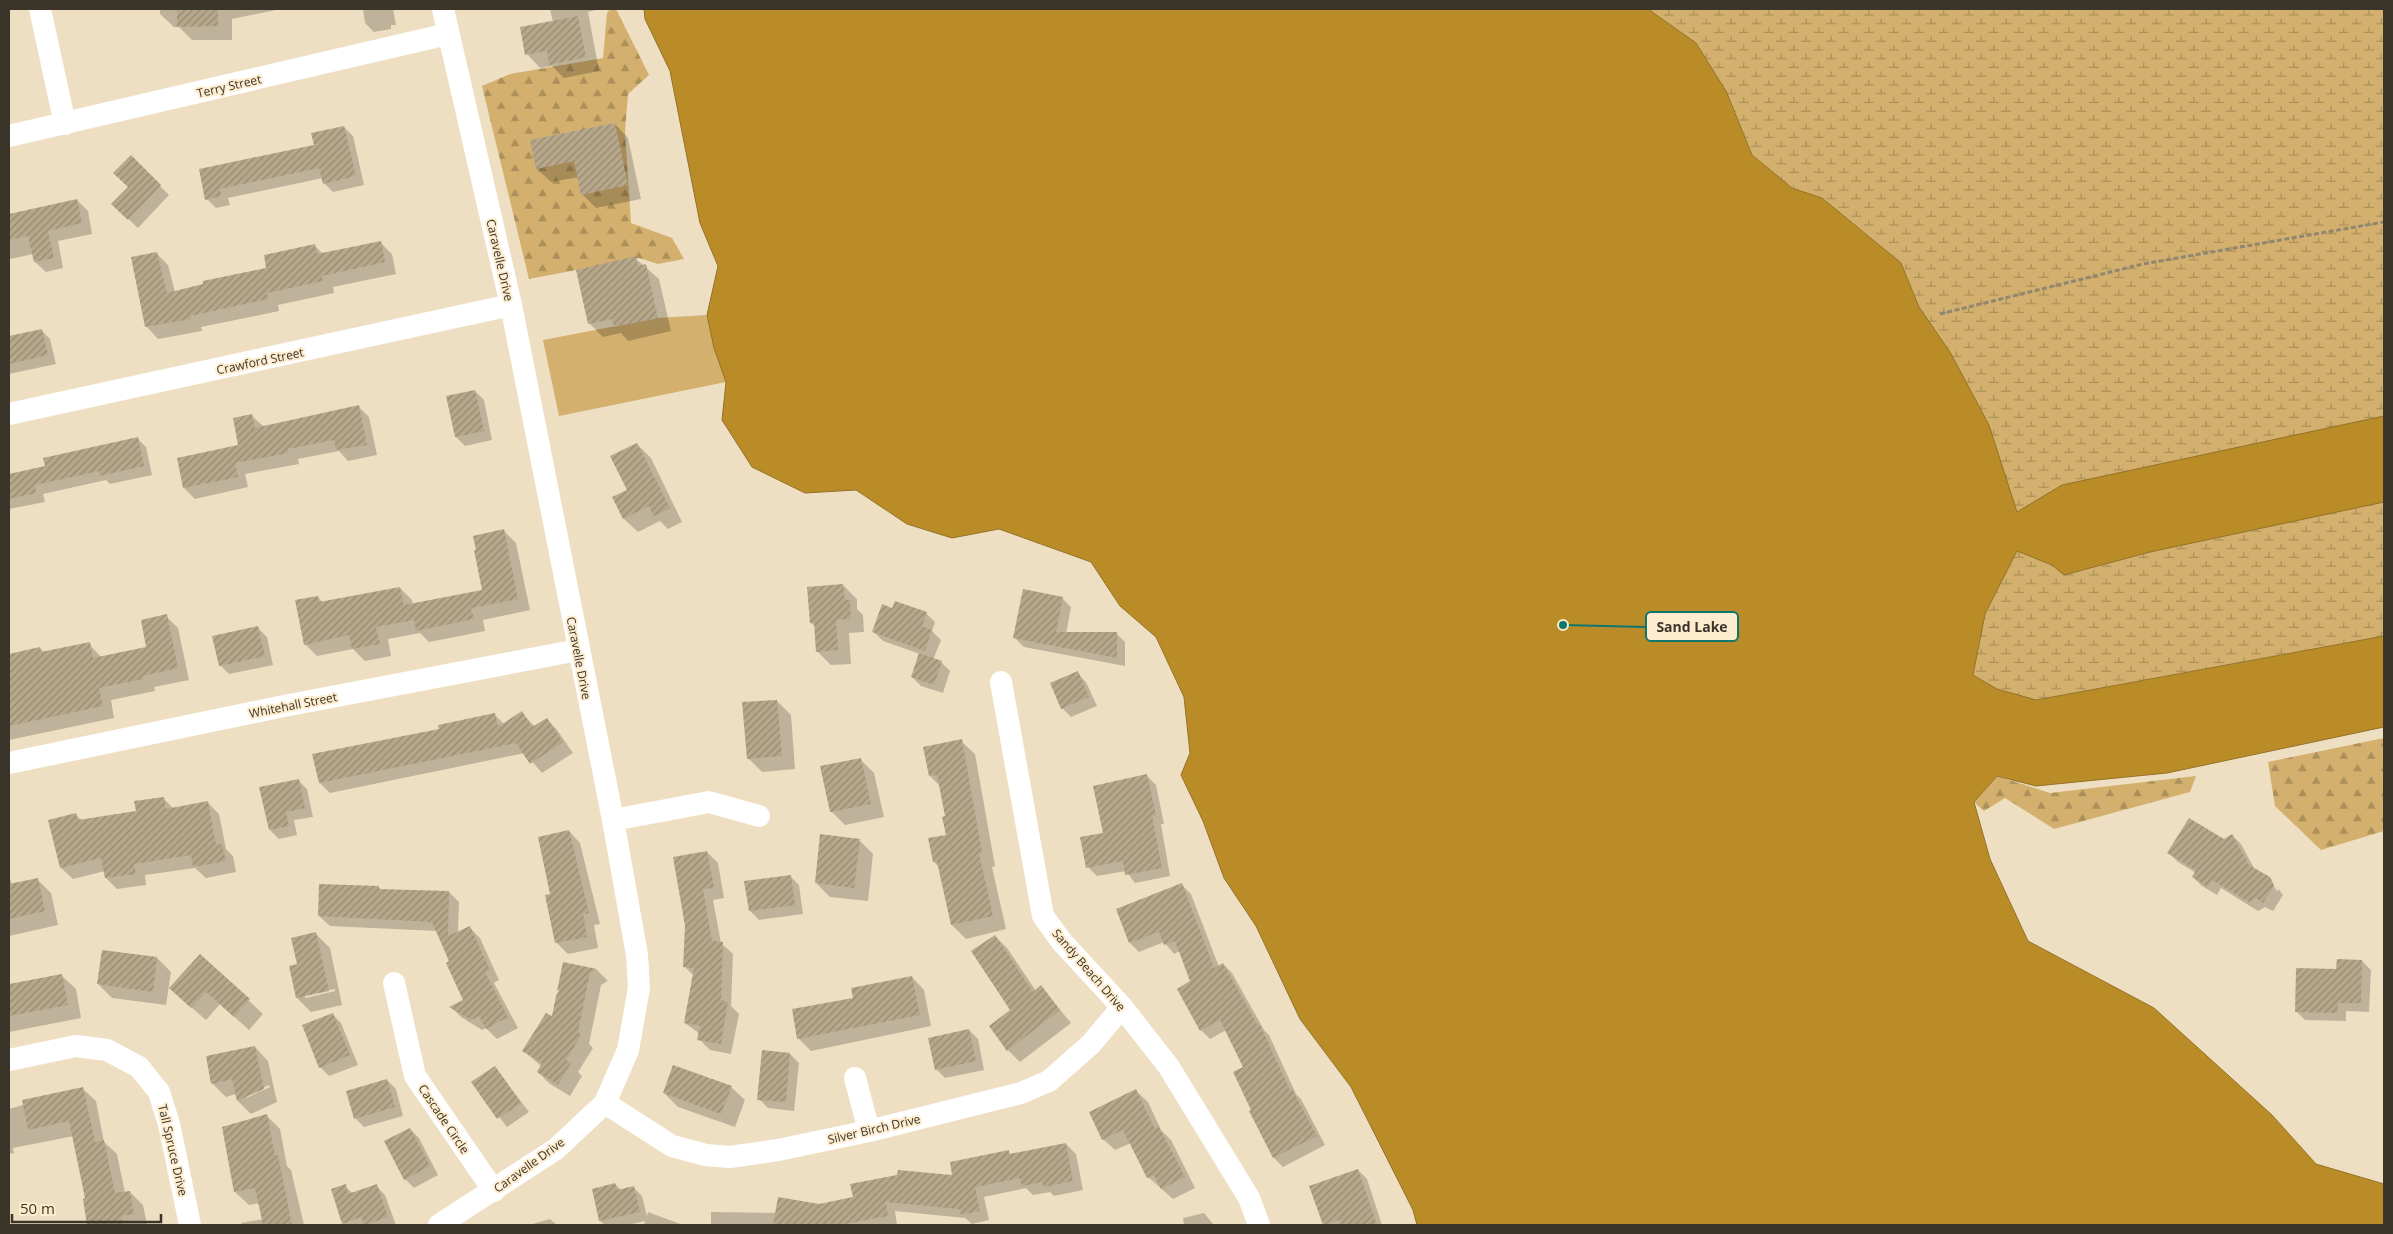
<svg xmlns="http://www.w3.org/2000/svg" width="2393" height="1234" font-family="'Open Sans',sans-serif">
<style>
.forest{fill:url(#forest-firs)}
.wetland{fill:url(#wetland-marsh)}
.green{fill:#d3b06d}
.water{fill:#b98c27;stroke:#937228}
.shadow{fill:#0003;fill-rule:evenodd}
.building{fill:url(#building-hatch)}
.lines{fill:none;stroke-linecap:round;stroke-linejoin:round}
.path{stroke:#918672;stroke-width:3;stroke-dasharray:5 2.5;stroke-linecap:butt}
.minor{stroke:#fff;stroke-width:22}
.labels{text-anchor:middle;dominant-baseline:central;stroke-width:4;stroke-linejoin:round;paint-order:stroke}
.street-label{font-size:12px;fill:#3b3429;stroke:#fdecce}
.leader{fill:none;stroke:#0f766e;stroke-width:2}
.callout-dot{fill:#0f766e;stroke:#fdecce;stroke-width:2}
.callout{fill:#fdecce;stroke:#0f766e;stroke-width:2}
.callout-label{font-size:14px;text-anchor:middle;font-weight:bold;fill:#3b3429}
</style>
<defs>
<pattern id="forest-firs" width="22" height="20" patternUnits="userSpaceOnUse" patternTransform="scale(1.25)"><rect width="22" height="20" fill="#d3b06d"/><path d="M5 1l3.5 6h-7zM16 11l3.5 6h-7z" fill="#ac905a"/></pattern>
<pattern id="wetland-marsh" width="20" height="14" patternUnits="userSpaceOnUse" patternTransform="scale(1.25)"><rect width="20" height="14" fill="#d3b06d"/><path d="M1 5h8M5 5V1M11 12h8M15 12V8" fill="none" stroke="#ac905a"/></pattern>
<pattern id="building-hatch" width="6" height="6" patternUnits="userSpaceOnUse" patternTransform="scale(1.25)"><rect width="6" height="6" fill="#b7a78b"/><path d="M-1 1l2-2M0 6l6-6M5 7l2-2" fill="none" stroke="#968972"/></pattern>
</defs>
<rect width="100%" height="100%" fill="#efdfc2"/>
<g class="forest">
<path d="M610 9H616L649 75 628 94 625 131 631 223 672 238 684 259 658 264 639 258 529 279 482 86 510 74 603 58 607 13Z"/>
<path d="M2384 738V831L2321 850 2275 806 2268 762Z"/>
<path d="M1997 776 2050 793 2196 776 2190 792 2054 829 2005 798 1984 811 1974 802Z"/>
</g>
<path class="wetland" d="M1648 9H2384V636L2035 700 1997 689 1973 675 1985 614 2017 551 1950 352 1919 307 1901 263 1822 198 1792 188 1752 155 1726 91 1696 43Z"/>
<path class="green" d="M707 315 714 348 726 382 559 416 543 340 658 318Z"/>
<path class="water" d="M644 9H1648L1696 43 1726 91 1752 155 1792 188 1822 198 1901 263 1919 307 1950 352 1989 425 2017 512 2062 485 2384 416V502L2150 552 2064 575 2052 565 2017 551 1985 614 1973 675 1997 689 2036 700 2384 636V727L2167 773 2036 786 1997 776 1974 802 1990 859 2028 941 2154 1008 2272 1115 2316 1164 2384 1184V1225H1417L1413 1210 1351 1087 1300 1019 1256 926 1224 878 1203 821 1181 775 1190 753 1184 697 1156 637 1120 606 1091 562 999 529 952 538 907 524 856 490 805 493 752 467 722 420 726 382 714 348 707 315 718 266 700 223 670 71 645 19Z"/>
<g class="shadow">
<path d="M160 9H281L232 19V40H192L179 27H174L160 14Z"/>
<path d="M363 9H393L396 25H391V29L374 32 365 23Z"/>
<path d="M550 9H600L588 12 599 71 564 78 552 66 540 68 527 54 553 22Z"/>
<path d="M615 124 628 138 641 199 596 208 582 194 579 177 551 182 537 169Z"/>
<path d="M344 127 353 136 364 185 333 192 324 183 323 178 228 198 230 205 216 208 207 199 200 170 316 146Z"/>
<path d="M131 157 169 195 138 228 113 204 129 187Z"/>
<path d="M77 200 88 211 92 234 58 241 63 268 46 272 35 262 33 254 11 259 9 257V218Z"/>
<path d="M380 242 392 254 396 274 333 287 334 293 278 305 279 311 201 327 202 331 158 339 147 327 133 258 156 253 168 265 175 292 268 269 315 246 323 254Z"/>
<path d="M635 258 659 279 671 331 628 341 621 333 603 337 589 323Z"/>
<path d="M41 330 50 339 56 364 9 374V337Z"/>
<path d="M475 391 484 400 492 440 465 446 456 437 447 397Z"/>
<path d="M359 407 369 417 377 455 348 461 339 451 298 459 299 464 245 474 248 487 195 499 184 488 178 459 239 446 252 416 263 426Z"/>
<path d="M137 438 146 447 152 475 110 484 106 480 43 494 45 502 9 509V475L46 467Z"/>
<path d="M637 444 651 458 682 522 668 529 660 521 638 532 624 519Z"/>
<path d="M504 531 516 543 530 610 483 620 485 631 429 642 420 633 388 639 391 656 365 661 353 649 317 656 305 644 318 597 323 603 400 588 412 600 413 605 483 591Z"/>
<path d="M843 585 857 599V609L863 615 864 632 849 633 851 664 831 665 817 651 816 627 811 623Z"/>
<path d="M1062 598 1071 607 1066 634 1116 633 1125 642V666L1024 647 1015 638Z"/>
<path d="M893 609 926 613 935 622 932 631 941 640 933 660 941 662 950 671 943 693 921 686 912 677 920 654 883 641 874 632Z"/>
<path d="M166 616 178 628 189 680 154 687 155 691 111 700 114 718 9 740V671L16 669 40 648 45 653 89 644 102 658 148 648Z"/>
<path d="M258 628 267 637 273 665 229 674 220 665Z"/>
<path d="M1077 673 1086 682 1097 706 1071 717 1062 708Z"/>
<path d="M777 701 791 715 795 769 762 772 748 758Z"/>
<path d="M522 713 535 727 547 719 557 730 573 753 542 773 525 753 330 793 320 783 441 730 494 714 504 724Z"/>
<path d="M961 741 975 754 995 866 992 867 1006 929 966 939 952 925 939 867 934 862 947 836V817L940 786 930 776 925 748Z"/>
<path d="M860 759 874 773 884 817 845 825 831 811Z"/>
<path d="M1147 776 1156 785 1164 824H1161L1170 876 1135 883 1126 871 1097 876 1088 867 1104 834Z"/>
<path d="M298 780 307 789 313 817 294 820 297 835 279 839 270 830Z"/>
<path d="M163 798 174 809 207 802 219 814 226 849 233 856 236 872 206 878 195 868 145 875 146 885 117 889 106 878 105 871 73 879 61 868 76 815 82 821 137 812Z"/>
<path d="M569 831 580 843 600 924 594 925 598 948 568 954 556 942 551 895Z"/>
<path d="M2232 835 2241 844 2255 870 2269 878 2277 891 2279 890 2276 885 2283 895 2273 911 2265 907 2258 911 2221 888 2217 895 2202 886 2193 877 2196 873 2178 862 2169 853 2224 840Z"/>
<path d="M860 841 873 854 868 901 830 897 816 883Z"/>
<path d="M707 852 718 863 724 898 713 900 721 943 733 954 731 1006 739 1014 731 1054 710 1050 699 1039 700 1034 685 1023 694 976 685 967Z"/>
<path d="M9 876 12 884 37 879 51 893 58 925 9 936Z"/>
<path d="M790 876 799 885 803 914 759 920 750 911Z"/>
<path d="M1182 885 1191 894 1219 967 1223 964 1232 973 1264 1030 1269 1035 1296 1094 1301 1099 1325 1145 1283 1167 1274 1158 1250 1112 1253 1110 1244 1068 1226 1030 1210 1039 1201 1030 1192 982 1180 951 1174 954 1164 942 1139 952 1130 943Z"/>
<path d="M379 887 382 891 449 892 459 902 458 932 469 927 480 938 499 980 494 983 518 1028 497 1039 486 1028 482 1030 461 1017 452 1008 465 1000 437 931 330 926 319 916Z"/>
<path d="M316 934 330 948 342 1005 311 1012 297 998 290 967 299 965ZM335 989V991L305 998V995Z"/>
<path d="M995 936 1007 948 1036 991 1041 987 1071 1023 1020 1062 1008 1050 1011 1010Z"/>
<path d="M103 951 157 958 171 972 166 1005 112 998 98 984Z"/>
<path d="M200 955 263 1014 249 1030 220 1004 206 1020 184 1001Z"/>
<path d="M2362 961 2371 970 2369 1012 2346 1011V1021L2305 1020 2296 1011 2338 971Z"/>
<path d="M564 963 597 970 608 981 601 985 589 1044 593 1048 578 1072 582 1076 570 1096 550 1084 538 1072 541 1066 524 1051 552 1018 560 992 558 990Z"/>
<path d="M62 976 76 989 81 1018 9 1032V986Z"/>
<path d="M912 977 924 990 931 1026 811 1051 799 1039 854 999Z"/>
<path d="M332 1014 341 1023 358 1065 329 1076 320 1067Z"/>
<path d="M969 1030 978 1039 984 1070 945 1078 936 1069Z"/>
<path d="M255 1047 268 1061 277 1102 251 1114 238 1101 236 1094 226 1097 212 1083ZM269 1085 270 1087 246 1098V1096Z"/>
<path d="M790 1054 799 1063 794 1111 768 1108 759 1099Z"/>
<path d="M495 1067 529 1112 507 1127 473 1083Z"/>
<path d="M387 1080 396 1089 403 1116 364 1127 355 1118Z"/>
<path d="M731 1087 745 1100 735 1127 678 1107 664 1093Z"/>
<path d="M82 1088 96 1101 104 1142 117 1154 125 1193 130 1192 143 1205 147 1225H88L84 1200 87 1199 74 1136 13 1148 14 1153 9 1154V1109Z"/>
<path d="M1136 1091 1148 1102 1161 1130 1171 1140 1195 1188 1173 1199 1148 1177 1131 1143 1115 1150 1103 1139Z"/>
<path d="M266 1115 280 1129 287 1166 291 1170 304 1225H242L241 1223 263 1219 260 1203 249 1205 235 1192 223 1127Z"/>
<path d="M410 1129 419 1138 438 1175 414 1188 405 1179Z"/>
<path d="M1066 1144 1076 1154 1083 1190 1054 1196 1050 1192 1033 1195 1026 1188 984 1197 989 1220 972 1224 965 1218 895 1211 897 1225H711V1212L776 1213 819 1205 954 1177 1008 1151 1011 1155Z"/>
<path d="M1358 1170 1367 1179 1382 1225H1325Z"/>
<path d="M615 1184 621 1190 633 1187 642 1196 647 1216 648 1212 683 1225H644L645 1221 628 1225H605L600 1221 593 1190Z"/>
<path d="M345 1186 353 1194 376 1186 385 1195 396 1225H346L343 1223Z"/>
<path d="M1204 1213 1214 1225H1184L1183 1218Z"/>
<path d="M550 1219 557 1225H529Z"/>
</g>
<g class="building">
<path d="M177 9H218V26L177 27Z"/>
<path d="M578 16 586 57 549 65 547 51 525 55 520 27Z"/>
<path d="M615 123 628 185 581 195 574 161 536 169 530 140Z"/>
<path d="M344 126 356 176 323 184 319 168 220 189 221 196 205 200 199 169 314 145 311 133Z"/>
<path d="M131 155 161 185 128 220 111 204 128 187 113 173Z"/>
<path d="M77 199 82 223 48 231 54 258 34 262 28 236 9 240V214Z"/>
<path d="M381 241 385 262 322 276 323 281 267 293 268 299 190 316 191 319 145 327 131 257 157 252 167 293 203 284V281L266 268 264 255 315 244 317 254Z"/>
<path d="M636 256 638 266 646 264 658 318 614 327 612 319 588 324 576 270Z"/>
<path d="M42 329 48 355 9 364V336Z"/>
<path d="M475 390 484 431 455 437 446 396Z"/>
<path d="M359 405 367 445 336 450 334 440 288 449V453L235 463 238 477 183 488 177 458 238 445 233 418 252 414 255 428Z"/>
<path d="M138 437 144 466 100 476 99 471 35 485 36 493 9 499V474L45 466 43 458Z"/>
<path d="M637 443 670 508 654 516 649 506 623 519 612 497 627 490 610 456Z"/>
<path d="M504 529 518 599 471 608 474 619 416 631 414 620 376 627 380 644 352 649 349 635 304 645 295 600 318 596 319 602 400 587 404 605 482 590 474 550H476L473 536Z"/>
<path d="M843 584 845 600H850L851 619 836 620 838 650 816 652 814 623H810L807 587Z"/>
<path d="M1023 589 1063 597 1056 632H1117V658L1013 638Z"/>
<path d="M895 601 927 612 922 626 932 630 925 651 872 632 882 604 892 608Z"/>
<path d="M167 614 178 668 143 676V679L99 688 103 706 9 726V654L40 647 41 652 90 642 93 658 146 647 141 620Z"/>
<path d="M258 626 265 656 219 666 212 636Z"/>
<path d="M919 653 942 661 934 685 911 677Z"/>
<path d="M1078 671 1089 697 1061 709 1050 683Z"/>
<path d="M777 700 782 756 747 759 742 702Z"/>
<path d="M522 711 532 727 547 718 563 742 530 764 516 743 319 783 312 754 439 729 438 725 495 713 498 727Z"/>
<path d="M962 739 982 853H979L993 916 951 925 937 862H933L928 838 946 835 942 817 945 816 937 775 929 776 923 747Z"/>
<path d="M861 758 871 804 830 812 820 766Z"/>
<path d="M1147 774 1156 815 1152 816 1162 868 1125 875 1123 861 1086 868 1080 837 1103 833 1093 786Z"/>
<path d="M299 779 305 808 286 812 289 826 269 830 259 787Z"/>
<path d="M164 797 166 809 208 801 216 845 222 844 226 861 193 867 191 855 134 864 136 874 105 878 101 858 60 868 48 820 76 813 78 820 136 811 134 801Z"/>
<path d="M2189 818 2224 839 2232 834 2249 865 2270 877 2274 885 2263 903 2256 898 2249 902 2212 880 2208 887 2192 877 2196 870 2167 853Z"/>
<path d="M569 830 589 913 583 914 587 937 555 943 545 895 550 894 538 837Z"/>
<path d="M820 834 860 839 854 888 815 883Z"/>
<path d="M707 851 714 888 703 889 712 941 723 942 721 1000 728 1002 721 1044 697 1040 700 1026 684 1023 694 968 683 967 685 926 673 857Z"/>
<path d="M791 875 795 905 749 911 744 881Z"/>
<path d="M38 878 45 911 9 919V884Z"/>
<path d="M1182 883 1214 968 1223 963 1258 1026 1260 1025 1290 1090 1292 1089 1317 1136 1273 1158 1249 1111 1251 1110 1233 1072 1243 1067 1220 1020 1200 1031 1177 989 1190 981 1175 941 1164 945 1159 932 1129 943 1116 909Z"/>
<path d="M319 884 379 886V889L449 891 448 936 470 926 490 970 485 972 508 1017 486 1029 479 1016 471 1020 449 1007 463 1000 446 963 449 961 432 922 318 916Z"/>
<path d="M316 932 329 991 296 998 289 966 297 964 291 938Z"/>
<path d="M995 935 1033 992 1041 985 1060 1010 1007 1051 989 1026 1010 1010 971 951Z"/>
<path d="M102 950 157 957 153 992 97 984Z"/>
<path d="M200 954 250 999 234 1017 206 992 191 1008 169 988Z"/>
<path d="M2337 959 2362 960 2361 1003H2338L2337 1013 2295 1012 2296 968 2336 969Z"/>
<path d="M563 962 597 969 590 973 578 1032 581 1035 566 1060 571 1063 558 1085 537 1072 542 1063 522 1051 546 1013 552 1016 556 996 560 989 557 991Z"/>
<path d="M62 974 68 1005 9 1016V984Z"/>
<path d="M912 976 920 1015 797 1039 792 1009 853 998 851 988Z"/>
<path d="M333 1013 350 1055 319 1068 302 1025Z"/>
<path d="M969 1029 976 1061 935 1070 928 1038Z"/>
<path d="M255 1046 264 1089 237 1101 232 1079 211 1084 206 1056Z"/>
<path d="M762 1050 790 1053 786 1102 757 1100Z"/>
<path d="M673 1065 732 1086 721 1114 663 1093Z"/>
<path d="M495 1066 521 1103 497 1119 471 1082Z"/>
<path d="M387 1079 395 1107 354 1119 346 1091Z"/>
<path d="M83 1087 95 1142 104 1140 115 1193 130 1191 134 1214 121 1216 123 1225H87L83 1199 85 1198 69 1121 28 1130 22 1100Z"/>
<path d="M1136 1089 1155 1129 1159 1127 1185 1177 1161 1189 1154 1175 1147 1178 1123 1130 1102 1140 1089 1112Z"/>
<path d="M267 1114 275 1156 278 1155 292 1225H263L255 1188 234 1192 222 1127Z"/>
<path d="M410 1128 430 1166 404 1180 384 1141Z"/>
<path d="M1066 1143 1073 1181 1043 1187 1042 1182 1022 1186 1020 1178 975 1187 980 1211 961 1215 959 1209 886 1202 888 1216 839 1225H773L778 1197 819 1204 853 1197 850 1184 897 1175 898 1170 952 1175 950 1162 1009 1150V1154Z"/>
<path d="M1358 1169 1377 1225H1341L1339 1220 1323 1225 1309 1186Z"/>
<path d="M615 1183 617 1190 634 1186 640 1212 599 1221 592 1189Z"/>
<path d="M346 1184 348 1194 377 1184 388 1217 364 1225 361 1217 342 1224 331 1189Z"/>
</g>
<g class="lines">
<path class="path" d="M1940 314 2143 264 2384 222"/>
<g class="minor">
<path d="M40 9 65 124"/>
<path d="M9 136 448 34"/>
<path d="M9 414 511 305"/>
<path d="M1001 682 1043 916 1062 942 1122 1007 1169 1067 1249 1198 1259 1225"/>
<path d="M9 763 284 706 578 650"/>
<path d="M613 820 709 802 759 816"/>
<path d="M394 983 415 1076 494 1191"/>
<path d="M9 1060 76 1046 107 1050 139 1067 159 1092 169 1124 190 1225"/>
<path d="M855 1078 869 1131"/>
<path d="M605 1103 672 1146 706 1155 730 1157 778 1150 869 1131 1021 1093 1049 1081 1091 1044 1122 1007"/>
<path d="M439 1225 556 1149 605 1103 628 1050 639 988 637 955 613 820 511 305 443 9"/>
</g>
</g>
<g class="labels">
<g class="street-label">
<text transform="translate(229 86) rotate(-13)">Terry Street</text>
<text transform="translate(500 260) rotate(77)">Caravelle Drive</text>
<text transform="translate(260 361) rotate(-12)">Crawford Street</text>
<text transform="translate(579 658) rotate(79)">Caravelle Drive</text>
<text transform="translate(293 705) rotate(-11)">Whitehall Street</text>
<text transform="translate(1089 970) rotate(49)">Sandy Beach Drive</text>
<text transform="translate(444 1119) rotate(56)">Cascade Circle</text>
<text transform="translate(874 1129) rotate(-13)">Silver Birch Drive</text>
<text transform="translate(173 1150) rotate(77)">Tall Spruce Drive</text>
<text transform="translate(529 1165) rotate(-36)">Caravelle Drive</text>
</g>
</g>
<path class="leader" d="M1563 625L1646 627"/>
<circle class="callout-dot" cx="1563" cy="625" r="5"/>
<rect class="callout" x="1646" y="612" width="92" height="29" rx="5"/>
<g class="callout-label">
<text x="1692" y="632">Sand Lake</text>
</g>
<rect width="2393" height="1234" fill="none" stroke="#3b3429" stroke-width="20"/>
<path d="M12 1214v8h149v-8" fill="none" stroke="#3b3429" stroke-width="2.5"/>
<text x="20" y="1214" font-size="15" fill="#3b3429" stroke="#fdecce" stroke-width="4" paint-order="stroke">50 m</text>
</svg>
